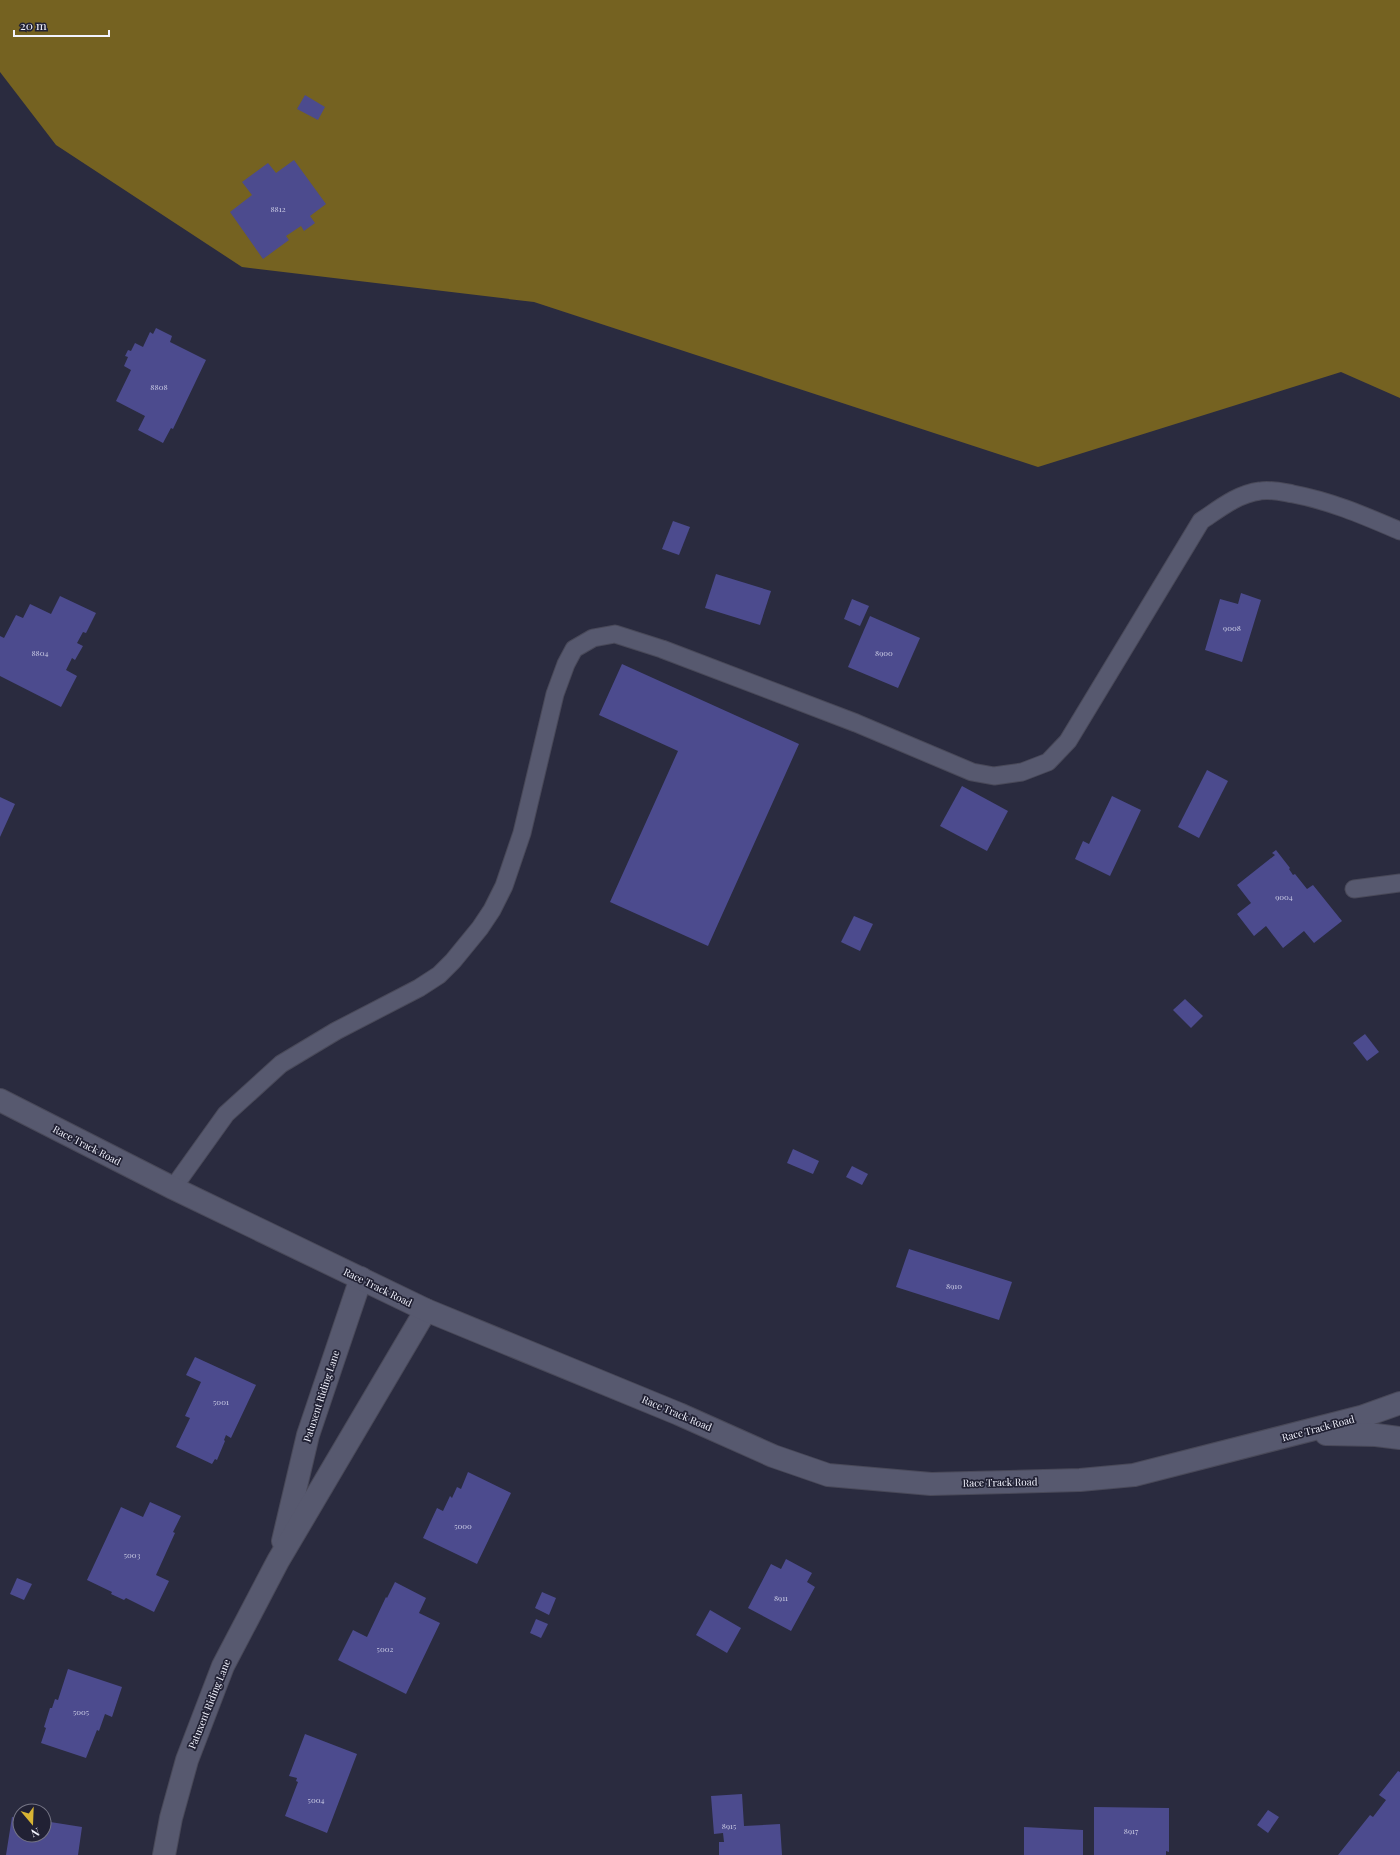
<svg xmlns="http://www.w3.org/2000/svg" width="1400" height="1855" font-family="'Playfair Display',serif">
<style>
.forest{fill:#756221}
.building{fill:#4c4b8e}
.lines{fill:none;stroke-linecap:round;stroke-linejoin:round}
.lane-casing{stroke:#494959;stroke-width:19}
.street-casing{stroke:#494959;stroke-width:24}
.secondary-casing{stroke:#494959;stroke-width:24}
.lane{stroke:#57596f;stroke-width:17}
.street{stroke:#57596f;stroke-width:22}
.secondary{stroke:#57596f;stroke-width:22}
.labels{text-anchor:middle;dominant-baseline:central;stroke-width:3.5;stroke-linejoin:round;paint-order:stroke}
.number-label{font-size:8px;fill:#c9cae3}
.street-label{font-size:10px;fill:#f3f4ff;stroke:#212134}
</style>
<rect width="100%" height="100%" fill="#2a2b3f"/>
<path class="forest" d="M0 0H1400V398L1341 372 1038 467 534 302 242 267 56 145 0 72Z"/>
<g class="building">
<path d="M305 95 325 107 318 120 297 109Z"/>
<path d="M294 160 326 204 310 216 315 223 304 231 301 226 286 236 289 240 263 259 230 212 252 195 242 182 268 163 276 173Z"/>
<path d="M156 328 172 336 170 342 206 360 173 429 171 428 163 443 138 430 145 416 116 401 131 370 124 366 128 357 125 356 128 350 131 351 135 343 143 347 150 332 153 334Z"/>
<path d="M673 521 690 527 679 555 662 549Z"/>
<path d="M716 574 771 591 760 625 705 608Z"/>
<path d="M1241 593 1261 600 1242 662 1205 650 1220 599 1238 604Z"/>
<path d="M60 596 96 613 86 633 83 632 77 643 83 646 75 660 72 658 66 670 77 676 61 707 0 676V636L4 638 16 615 23 618 30 604 51 614Z"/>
<path d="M852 599 869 606 860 626 844 619Z"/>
<path d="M870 616 920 638 898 688 848 667Z"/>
<path d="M622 664 799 744 708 946 610 902 678 751 599 715Z"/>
<path d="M1207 770 1228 781 1199 838 1178 827Z"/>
<path d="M962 786 1008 811 987 851 940 826Z"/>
<path d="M1112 796 1141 810 1110 876 1075 859 1083 841 1089 844Z"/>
<path d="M0 797 15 804 0 837Z"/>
<path d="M1276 850 1290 868 1289 869 1293 875 1295 874 1307 889 1313 885 1342 921 1314 943 1304 931 1283 948 1266 926 1254 936 1237 914 1251 903 1237 885 1275 855 1272 853Z"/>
<path d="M854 916 873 924 860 951 841 942Z"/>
<path d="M1185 999 1203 1016 1191 1028 1173 1010Z"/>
<path d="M1365 1034 1379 1052 1367 1061 1353 1043Z"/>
<path d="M793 1149 819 1161 813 1174 787 1163Z"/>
<path d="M852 1166 868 1174 862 1185 846 1177Z"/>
<path d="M909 1249 1012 1282 999 1320 896 1287Z"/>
<path d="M195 1357 256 1385 231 1438 226 1435 224 1440 225 1441 217 1460 215 1459 212 1464 176 1447 190 1418 185 1416 201 1382 186 1375Z"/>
<path d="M468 1472 511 1493 477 1564 423 1538 437 1508 443 1511 450 1496 452 1498 457 1487 461 1489Z"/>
<path d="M150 1502 181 1516 173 1532 175 1533 156 1575 169 1581 154 1612 126 1598 124 1600 111 1594 112 1592 87 1580 121 1507 143 1517Z"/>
<path d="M786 1559 812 1573 807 1582 815 1587 791 1631 748 1608 771 1564 781 1569Z"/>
<path d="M17 1578 32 1584 24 1600 10 1594Z"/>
<path d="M395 1582 426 1598 419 1613 440 1623 406 1694 338 1660 353 1630 367 1637 386 1597 387 1598Z"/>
<path d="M542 1592 556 1598 549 1615 535 1608Z"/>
<path d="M710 1610 741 1628 727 1653 696 1635Z"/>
<path d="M536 1619 548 1624 541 1638 530 1633Z"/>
<path d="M68 1669 122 1687 112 1717 105 1714 99 1731 97 1730 86 1758 41 1743 46 1728 44 1727 50 1708H52L55 1699 58 1700Z"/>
<path d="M305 1734 357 1754 327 1833 285 1816 298 1782 296 1781 297 1778 289 1776Z"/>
<path d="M1398 1771 1400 1772V1855H1338L1370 1815 1373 1817 1386 1800 1379 1795Z"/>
<path d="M742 1794 744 1826 780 1824 782 1855H719V1842H724L723 1833 714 1834 711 1796Z"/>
<path d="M1094 1807 1169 1808V1852L1166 1851V1855H1094Z"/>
<path d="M1268 1810 1279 1817 1268 1833 1257 1825Z"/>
<path d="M12 1817 20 1818V1835H44V1821L82 1827 78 1855H6Z"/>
<path d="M1024 1827 1083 1830V1855H1024Z"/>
</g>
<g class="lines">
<g class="lane-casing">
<g id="lane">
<path d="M1354 889 1400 883"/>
<path d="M173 1188 226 1114 281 1064 336 1031 419 988 439 975 453 961 480 928 492 910 504 886 522 833 555 694 566 664 574 649 593 638 615 634 662 649 856 723 972 772 994 776 1022 772 1048 762 1068 741 1201 521C1219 509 1237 494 1260 491 1271 489 1282 492 1293 494 1331 501 1365 516 1400 531"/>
</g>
</g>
<g class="street-casing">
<g id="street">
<path d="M283 1541 308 1435 361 1278"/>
<path d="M164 1855 171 1818 187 1760 223 1666 278 1561 426 1310"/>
</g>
</g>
<g class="secondary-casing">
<g id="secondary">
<path d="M0 1100 173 1188 426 1310 679 1414 773 1456 828 1475 931 1484 1080 1480 1134 1475 1361 1417 1400 1403"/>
<path d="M1326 1434 1376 1435 1400 1438"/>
</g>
</g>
<use href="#lane" class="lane"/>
<use href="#street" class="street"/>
<use href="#secondary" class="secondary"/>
</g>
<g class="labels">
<g class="number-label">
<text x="278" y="208">8812</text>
<text x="159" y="386">8808</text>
<text x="1232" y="627">9008</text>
<text x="40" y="652">8804</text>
<text x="884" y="652">8900</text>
<text x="1284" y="896">9004</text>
<text x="954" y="1285">8910</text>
<text x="221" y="1401">5001</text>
<text x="463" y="1525">5000</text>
<text x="132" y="1554">5003</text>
<text x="781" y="1597">8911</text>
<text x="385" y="1648">5002</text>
<text x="81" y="1711">5005</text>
<text x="316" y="1799">5004</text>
<text x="729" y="1825">8915</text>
<text x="1131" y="1830">8917</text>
</g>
<g class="street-label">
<text transform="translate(87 1145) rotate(27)">Race Track Road</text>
<text transform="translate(378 1287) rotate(26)">Race Track Road</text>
<text transform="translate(321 1396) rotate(-72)">Patuxent Riding Lane</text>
<text transform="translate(677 1413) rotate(23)">Race Track Road</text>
<text transform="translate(1318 1428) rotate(-15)">Race Track Road</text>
<text transform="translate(1000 1482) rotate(-1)">Race Track Road</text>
<text transform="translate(209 1704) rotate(-68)">Patuxent Riding Lane</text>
</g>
</g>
<g transform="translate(32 1823) rotate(161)"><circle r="19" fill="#212134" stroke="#757585"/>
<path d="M0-3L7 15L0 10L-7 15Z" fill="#d8b434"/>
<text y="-6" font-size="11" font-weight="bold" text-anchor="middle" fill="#f3f4ff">N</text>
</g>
<path d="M14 30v6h95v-6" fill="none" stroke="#f3f4ff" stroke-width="2"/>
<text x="20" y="30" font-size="12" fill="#f3f4ff" stroke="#212134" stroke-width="3" paint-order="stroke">20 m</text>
</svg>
